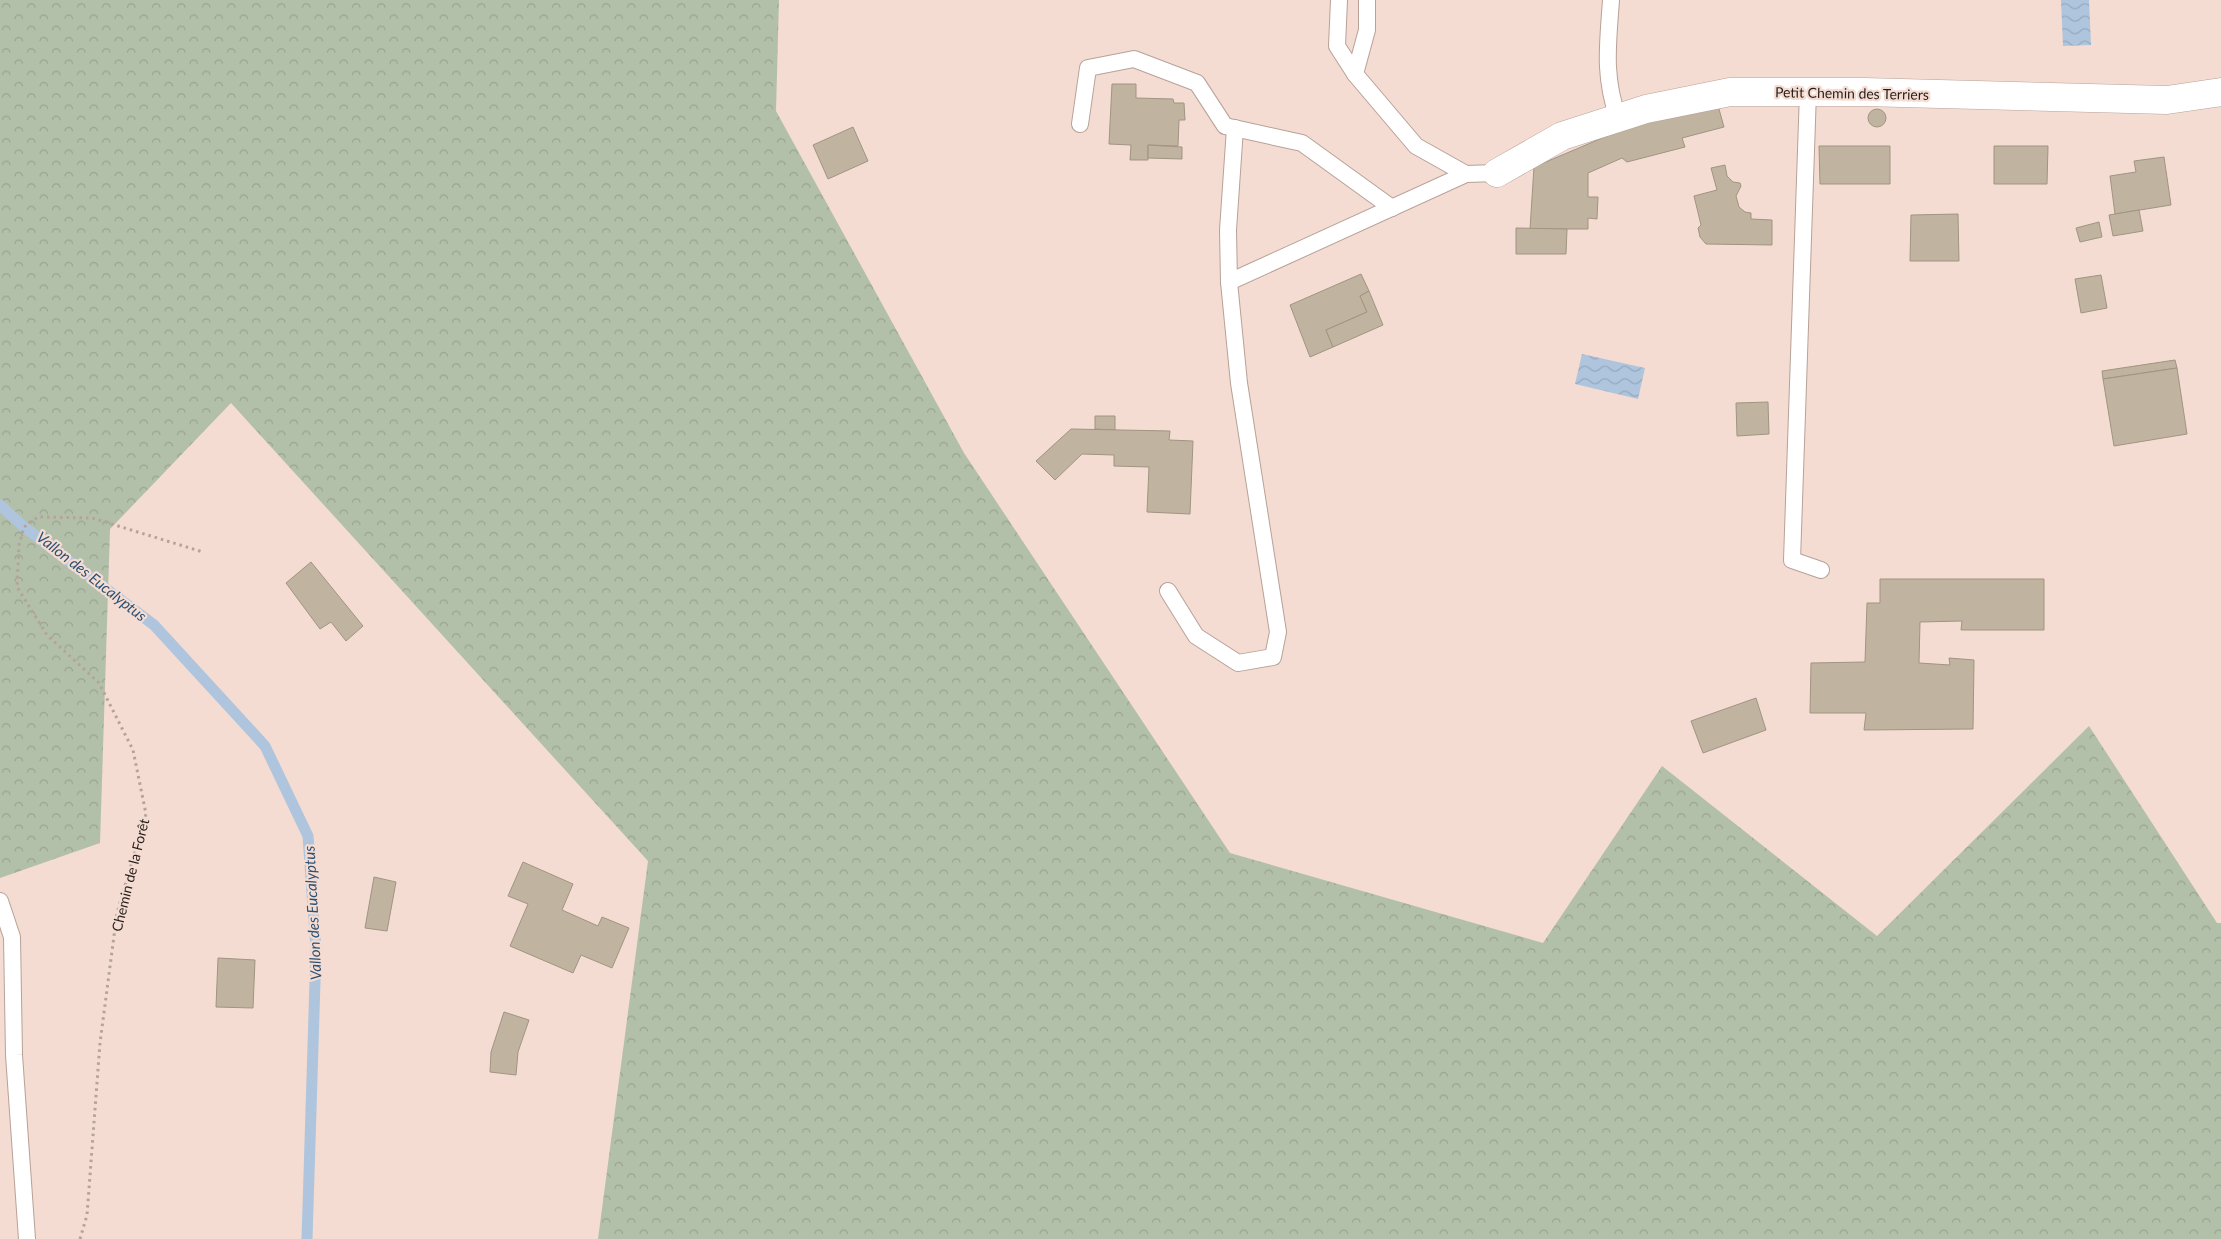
<svg xmlns="http://www.w3.org/2000/svg" width="2221" height="1239" font-family="Lato,sans-serif">
<style>
.forest{fill:url(#forest-crowns)}
.water{fill:url(#water-waves)}
.lines{fill:none;stroke-linecap:round;stroke-linejoin:round}
.stream{stroke:#aec5dd;stroke-width:11}
.building{fill:#c0b3a0;stroke:#a19481}
.service-casing{stroke:#b8a198;stroke-width:18}
.minor-casing{stroke:#b8a198;stroke-width:29}
.path{stroke:#b5a299;stroke-width:3;stroke-dasharray:2.5 4;stroke-linecap:butt}
.service{stroke:#fff;stroke-width:16}
.minor{stroke:#fff;stroke-width:28}
.labels{text-anchor:middle;dominant-baseline:central;stroke-width:4.5;stroke-linejoin:round;paint-order:stroke}
.street-label{font-size:14px;fill:#261e1a;stroke:#f4dcd2}
.water-label{font-size:15px;font-style:italic;fill:#2c5174;stroke:#f4dcd2}
</style>
<defs>
<pattern id="forest-crowns" width="20" height="18" patternUnits="userSpaceOnUse" patternTransform="scale(1.25)"><rect width="20" height="18" fill="#b2bfa9"/><path d="M2 6a3 3 0 1 1 6 0M12 15a3 3 0 1 1 6 0" fill="none" stroke="#99a491"/></pattern>
<pattern id="water-waves" width="16" height="10" patternUnits="userSpaceOnUse" patternTransform="scale(1.25)"><rect width="16" height="10" fill="#aec5dd"/><path d="M0 5q4-4 8 0t8 0" fill="none" stroke="#96a9bd"/></pattern>
</defs>
<rect width="100%" height="100%" fill="#f4dcd2"/>
<path class="forest" d="M0 0H779L776 111 964 453 1230 853 1543 943 1662 766 1877 936 2089 726 2217 923H2221V1239H598L648 861 231 403 110 529 100 843 0 878Z"/>
<g class="water">
<path d="M2061 0H2089L2091 45 2063 46Z"/>
<path d="M1582 354 1645 368 1638 399 1575 384Z"/>
</g>
<g class="lines">
<path class="stream" d="M0 505 24 527 154 625 265 746 308 836 316 949 307 1239"/>
</g>
<g class="building">
<path d="M1112 84H1136V98L1173 99 1174 103H1184L1185 120H1179L1178 146 1148 145V160H1130L1131 145 1109 144Z"/>
<path d="M1717 102 1724 127 1682 138 1685 147 1627 162 1622 158 1588 173V197H1598L1597 219 1588 218V229H1530L1534 167 1654 116Z"/>
<circle cx="1877" cy="118" r="9"/>
<path d="M853 127 868 161 828 179 813 145Z"/>
<path d="M1148 145 1182 147V159L1148 158Z"/>
<path d="M1819 146H1890V184H1820Z"/>
<path d="M1994 146H2048L2047 184H1994Z"/>
<path d="M2164 157 2171 205 2115 214 2110 176 2136 172 2134 161Z"/>
<path d="M1725 165 1727 176 1733 182 1740 183 1741 186 1736 196 1739 207 1745 212 1751 213V219L1772 220V245L1706 244 1700 237 1698 228 1701 225 1694 196 1717 190 1711 168Z"/>
<path d="M2139 210 2143 231 2113 236 2109 215Z"/>
<path d="M1958 214 1959 261H1910L1911 215Z"/>
<path d="M2099 222 2102 237 2080 242 2076 228Z"/>
<path d="M1516 228 1567 229 1566 254H1516Z"/>
<path d="M1361 274 1369 291 1360 296 1367 312 1326 330 1333 347 1310 357 1290 305Z"/>
<path d="M2101 275 2107 308 2081 313 2075 279Z"/>
<path d="M1369 291 1383 325 1333 347 1326 330 1367 312 1360 296Z"/>
<path d="M2175 360 2177 368 2103 379 2102 371Z"/>
<path d="M2177 368 2187 434 2114 446 2103 379Z"/>
<path d="M1768 402 1769 434 1737 436 1736 403Z"/>
<path d="M1095 416H1115V430L1095 429Z"/>
<path d="M1071 429 1170 431 1169 440 1193 441 1190 514 1147 512 1149 467 1114 466V455L1082 454 1055 480 1036 461Z"/>
<path d="M311 562 363 626 346 641 331 622 320 629 286 583Z"/>
<path d="M1880 579H2044V630H1961L1962 621 1920 622 1919 663 1950 665 1949 658 1974 660 1973 729 1864 730 1866 713H1810L1811 663 1865 662 1867 603H1880Z"/>
<path d="M1756 698 1766 730 1703 753 1691 721Z"/>
<path d="M523 862 573 884 562 910 598 926 602 917 629 928 612 968 581 955 573 973 510 946 528 904 508 896Z"/>
<path d="M374 877 396 882 387 931 365 928Z"/>
<path d="M218 958 255 960 253 1008 216 1007Z"/>
<path d="M504 1012 529 1020 518 1052 516 1075 490 1072 491 1052Z"/>
</g>
<g class="lines">
<g class="service-casing">
<g id="service">
<path d="M1339 0 1337 46 1355 74 1416 146 1466 174 1497 173"/>
<path d="M1611 0C1608 44 1603 75 1618 118"/>
<path d="M1355 74 1367 30V0"/>
<path d="M1808 92 1792 560 1821 570"/>
<path d="M1080 124 1088 68 1134 59 1197 83 1225 126 1302 143 1392 208"/>
<path d="M1229 282 1228 230 1235 128"/>
<path d="M1168 591 1196 636 1238 663 1273 657 1278 632 1239 383 1229 282 1466 174"/>
<path d="M0 901 12 937 14 1055 27 1239"/>
</g>
</g>
<g class="minor-casing">
<path id="minor" d="M1497 173 1562 136 1646 109 1730 92H1864L2167 100 2221 92"/>
</g>
<path class="path" d="M80 1239 87 1215 100 1043 117 913 146 814 133 750 99 683 47 635 17 587 19 545 24 527 38 517 92 518 203 552"/>
<use href="#service" class="service"/>
<use href="#minor" class="minor"/>
</g>
<g class="labels">
<g class="street-label">
<text transform="translate(1852 93) rotate(1)">Petit Chemin des Terriers</text>
<text transform="translate(130 875) rotate(-76)">Chemin de la Forêt</text>
</g>
<g class="water-label">
<text transform="translate(92 576) rotate(38)">Vallon des Eucalyptus</text>
<text transform="translate(312 913) rotate(-93)">Vallon des Eucalyptus</text>
</g>
</g>
</svg>
